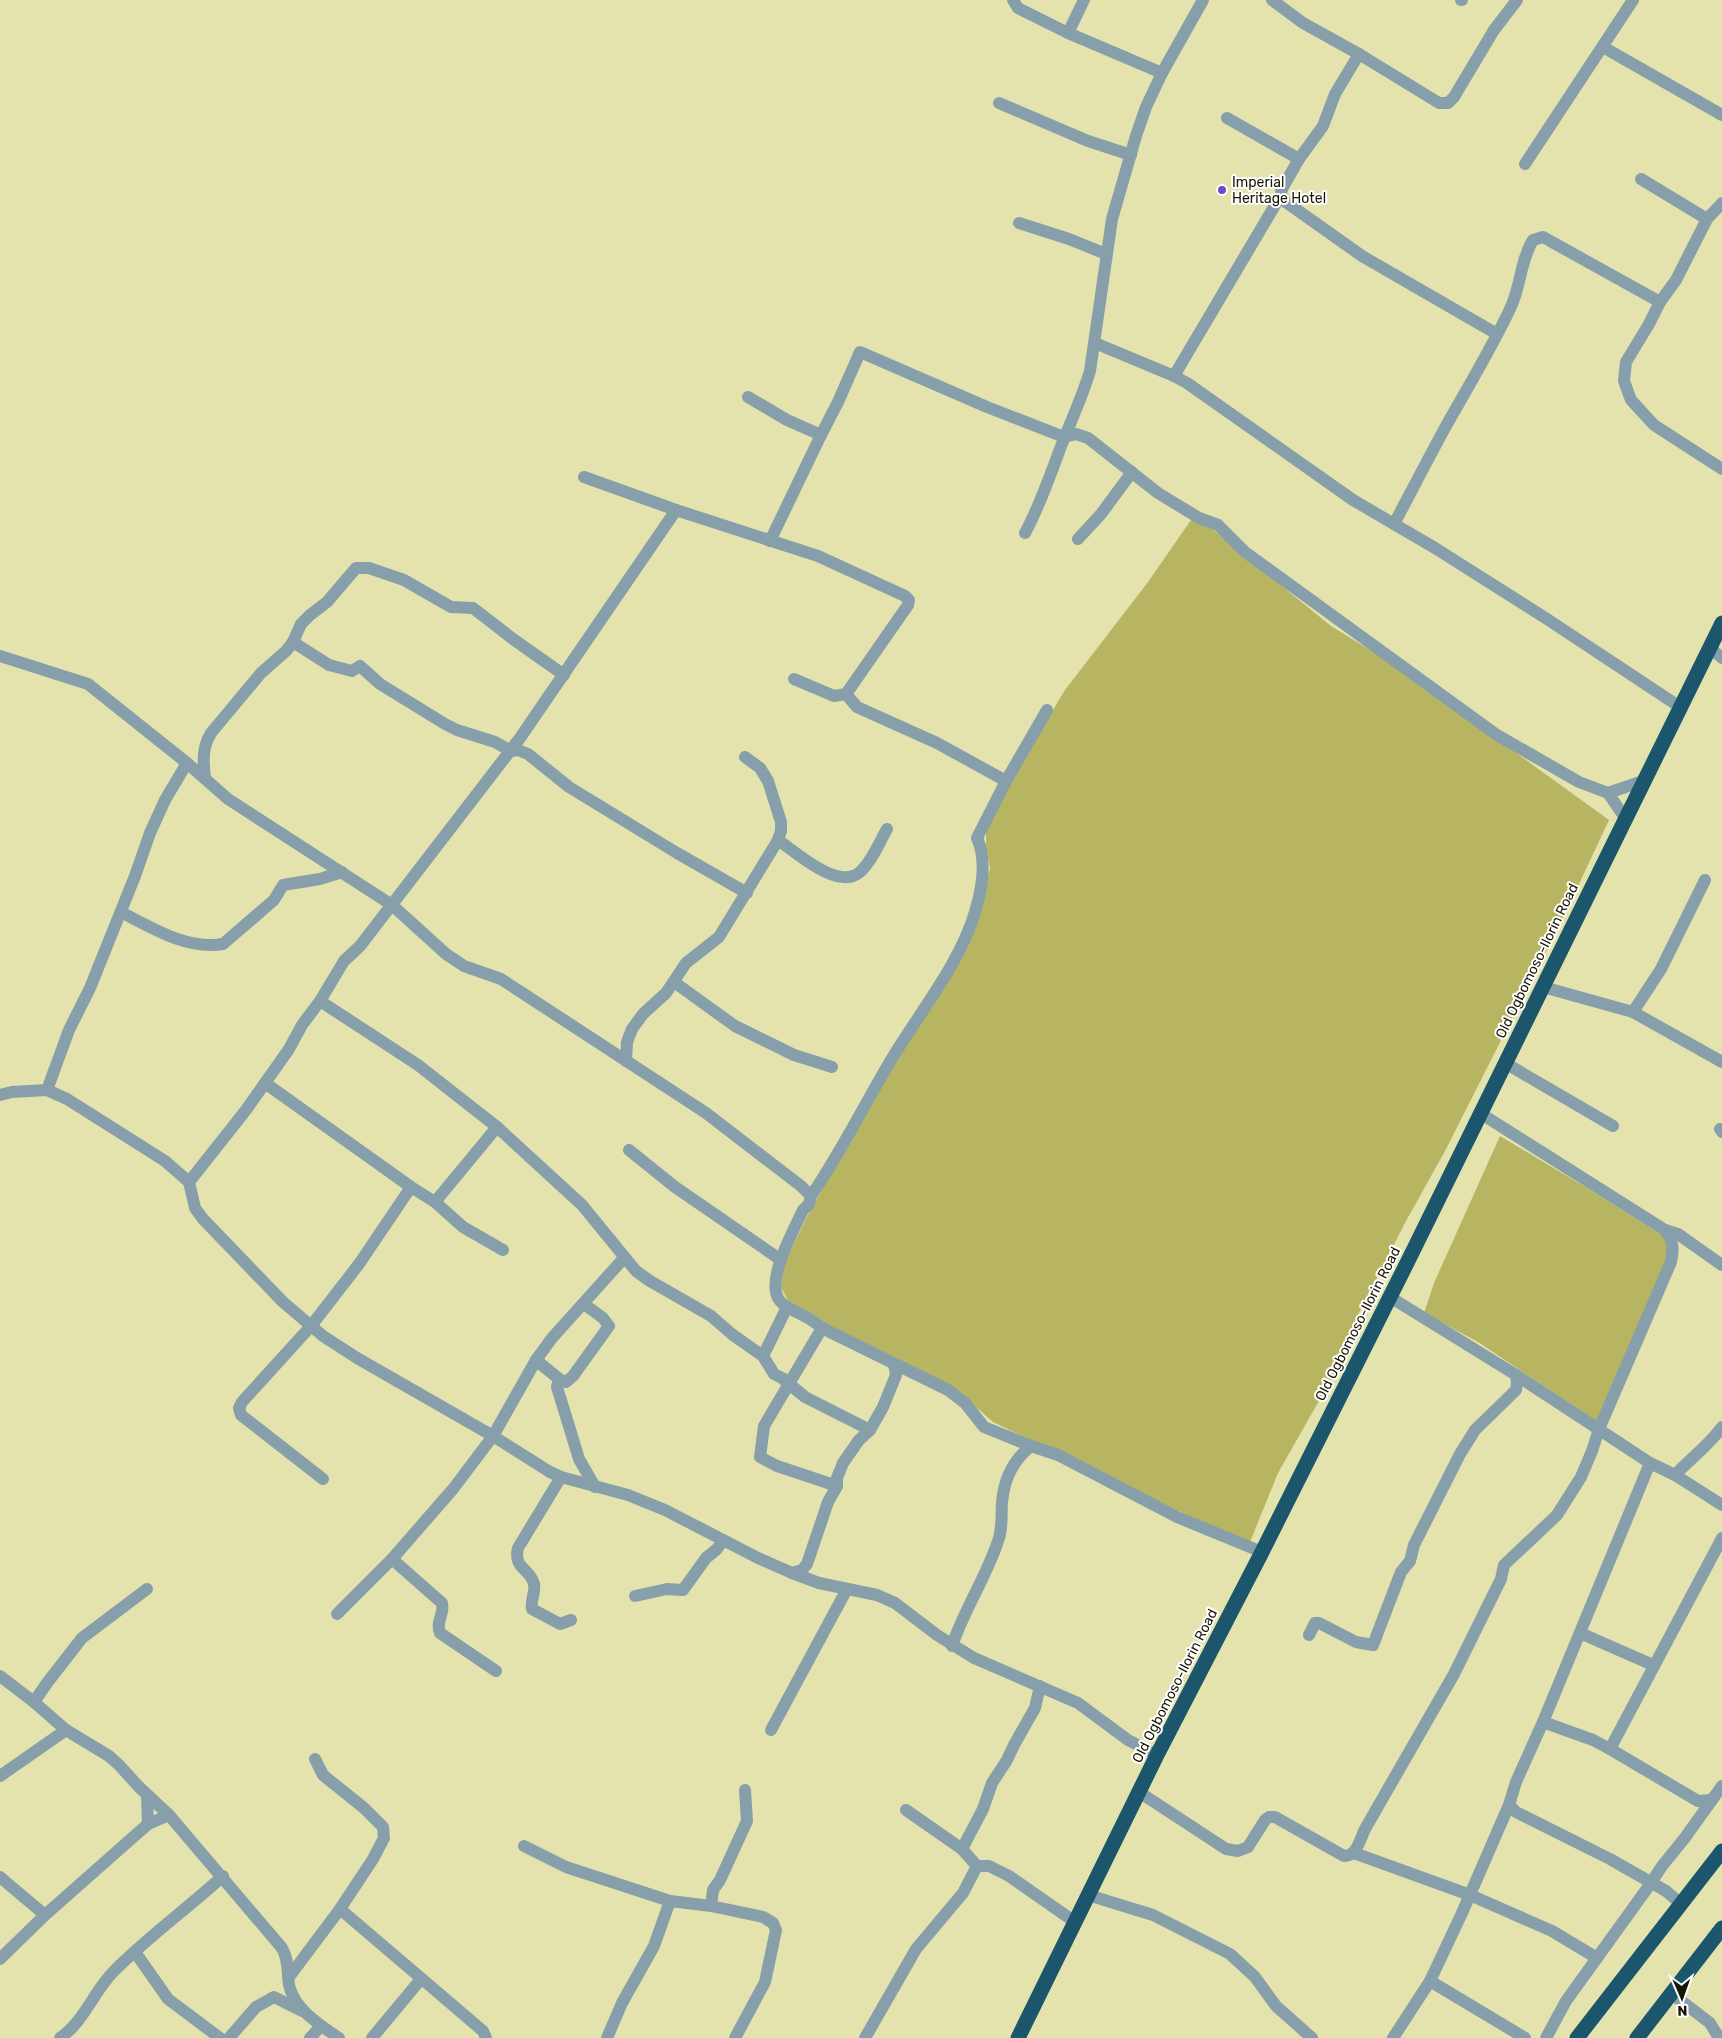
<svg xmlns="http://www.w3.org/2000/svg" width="1722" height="2038" font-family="Rubik,sans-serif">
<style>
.green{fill:#b8b562}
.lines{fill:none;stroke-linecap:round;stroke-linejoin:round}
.minor{stroke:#879faa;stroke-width:12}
.highway{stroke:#1b566c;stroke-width:15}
.poi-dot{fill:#644dc6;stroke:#fff;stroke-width:2}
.labels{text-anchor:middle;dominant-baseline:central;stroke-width:4;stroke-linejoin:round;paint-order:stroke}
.poi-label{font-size:14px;fill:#181704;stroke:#fff;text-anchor:start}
.street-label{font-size:14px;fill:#181704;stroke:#fff}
</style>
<rect width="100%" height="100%" fill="#e4e3ae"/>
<g class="green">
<path d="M1191 520 1211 528 1331 626 1375 653 1447 703 1609 820 1564 916 1445 1151 1406 1221 1358 1315 1332 1378 1278 1473 1250 1542 1211 1526 1131 1489 993 1422 955 1389 828 1327 788 1301 781 1287 783 1266 808 1215 981 905 990 868 986 846V827L1016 771 1065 690 1148 582Z"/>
<path d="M1500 1136 1587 1188 1665 1237 1669 1251 1664 1267 1596 1421 1478 1342 1424 1313 1434 1283Z"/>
</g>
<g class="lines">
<g class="minor">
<path d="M1013 0 1018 8 1068 33 1162 73"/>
<path d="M1272 0 1303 23 1359 54 1439 103H1448L1454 97 1494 30 1517 0"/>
<path d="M1461 0H1462"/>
<path d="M1068 33 1084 0"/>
<path d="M1603 47 1722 115"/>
<path d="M1359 54 1335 94 1323 126 1299 159 1283 187 1281 192 1283 200 1362 256 1497 334"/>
<path d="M999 103 1088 141 1131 155"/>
<path d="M1227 118 1299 159"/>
<path d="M1525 164 1633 0"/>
<path d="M1641 179 1707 219"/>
<path d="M1722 203 1707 219 1676 280 1660 302 1649 324 1626 362 1624 381 1631 400 1654 425 1722 469"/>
<path d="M1019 223 1069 239 1106 254"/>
<path d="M1095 343 1174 376 1187 383 1353 500 1435 548 1547 619 1680 707"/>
<path d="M1174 376 1281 195"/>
<path d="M748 397 787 420 821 435 838 402 860 352 987 407 1064 437 1076 434 1088 438 1158 493 1199 518 1218 525 1245 552 1497 735 1579 782 1608 793 1625 818"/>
<path d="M584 477 676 510"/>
<path d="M1394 524C1411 492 1428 459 1446 426 1468 387 1491 349 1510 309 1521 287 1520 261 1533 240L1543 237 1660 302"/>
<path d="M1025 533C1042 502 1052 469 1065 436 1074 415 1083 394 1090 371L1112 219 1136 136 1146 107 1162 73 1203 0"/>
<path d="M1078 539 1101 514 1132 472"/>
<path d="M770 541 821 435"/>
<path d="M293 642 329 665 352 671 360 666 380 684 445 724 457 730 495 742 511 751 518 750 528 754 569 787 677 853 747 893"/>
<path d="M1710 648 1722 658"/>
<path d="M0 656 88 684 187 763 228 799 392 905 446 954 464 966 501 979 706 1113 801 1186 811 1196 809 1204 803 1210C794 1230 764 1282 780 1301 786 1309 798 1312 806 1317 812 1320 817 1324 822 1328L948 1390 965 1403 984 1427 1031 1446 1058 1455 1177 1517 1262 1552"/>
<path d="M846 694 857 707 937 743 1006 781"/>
<path d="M205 778C203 761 202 748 211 733L261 673 286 651 293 642 301 624 310 615 327 602 356 568H369L404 580 451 607 473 608 513 639 564 675"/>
<path d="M1608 793 1643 781"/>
<path d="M778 840C797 853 838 891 860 872 872 861 879 843 887 829"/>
<path d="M121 912C152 928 187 950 223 944L274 900 283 885 320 879 342 872"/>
<path d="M674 982 735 1026 794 1055 832 1067"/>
<path d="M1543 987 1633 1012 1722 1062"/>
<path d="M320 1001 418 1065 497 1127 582 1205 636 1271 650 1281 711 1316 733 1335 763 1356 774 1374 782 1378 805 1397 870 1430"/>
<path d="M1633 1012 1661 969 1705 880"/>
<path d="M626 1061 627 1042 632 1029 643 1014 666 993 686 963 719 937 778 840 781 831V822L768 781 760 768 745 757"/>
<path d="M1505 1063 1613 1126"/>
<path d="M265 1083 411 1187"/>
<path d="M47 1090 69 1030 90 988 135 876 150 833 165 800 187 763"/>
<path d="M0 1095 12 1092 47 1090 67 1099 165 1161 189 1182 195 1208 203 1219 283 1302 323 1336 357 1358 493 1436 550 1472 561 1477 628 1495 665 1510 758 1558 792 1573 819 1583 877 1595 895 1603 937 1635 974 1658 1078 1703 1128 1740 1157 1755"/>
<path d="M1480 1113 1665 1230 1678 1234 1722 1265"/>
<path d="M1720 1129 1722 1132"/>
<path d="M629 1150 675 1187 781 1260"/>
<path d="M189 1182 246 1110 289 1049 302 1025 320 1001 344 961 360 946 520 738 676 510 818 556 905 596 909 600 908 605 846 694 834 696 794 679"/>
<path d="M811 1196C842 1151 866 1101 894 1055 921 1011 961 961 975 912 982 889 987 860 977 838L1006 781 1047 710"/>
<path d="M435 1202 463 1227 503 1250"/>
<path d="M1390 1297 1516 1375 1650 1463 1675 1475 1722 1505"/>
<path d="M822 1328 764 1426 760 1457 777 1466 837 1486"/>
<path d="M763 1356 787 1307"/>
<path d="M536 1360 559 1379 566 1382 573 1376 609 1326 603 1318 584 1304"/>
<path d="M559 1379 557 1387 579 1459 595 1487"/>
<path d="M1675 1475C1691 1458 1708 1446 1722 1427"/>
<path d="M561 1477 518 1548C513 1569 530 1568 534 1584 536 1592 530 1600 532 1609L560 1624 571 1620"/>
<path d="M323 1479 241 1415 239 1408 242 1402 311 1326 359 1264 411 1187 435 1202 497 1127"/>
<path d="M392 1559 442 1603C445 1614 435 1622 440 1633L496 1671"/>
<path d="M792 1573 802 1570 807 1564 828 1502 837 1486V1478L843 1463 859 1440 870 1430 883 1407 896 1375 894 1364"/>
<path d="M635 1596 667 1589 683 1590 706 1558 717 1549 723 1540"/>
<path d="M337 1614 392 1559 453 1489 493 1436 536 1360 552 1338 624 1258"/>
<path d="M1580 1633 1653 1665"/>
<path d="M1309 1635 1315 1623H1319L1356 1642 1373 1645 1401 1572 1410 1561 1414 1545 1460 1454 1475 1430 1516 1390 1517 1383 1516 1375"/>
<path d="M952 1646C964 1610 985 1579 997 1544 1003 1530 1001 1517 1002 1502 1004 1480 1013 1460 1031 1446"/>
<path d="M0 1676 34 1702 66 1730 109 1756 119 1765 139 1787 169 1815 282 1948C289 1960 287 1972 289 1985 294 2009 320 2025 339 2038"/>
<path d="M34 1702 47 1683 82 1638 147 1589"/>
<path d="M1543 1722 1593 1740 1610 1749 1698 1801 1712 1800"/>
<path d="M771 1730 847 1589"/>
<path d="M1610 1749 1722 1538"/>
<path d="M0 1776 66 1730"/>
<path d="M1139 1792 1226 1849 1238 1851 1248 1847 1265 1820 1269 1817H1275L1344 1856C1357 1856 1360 1839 1365 1829L1454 1674 1501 1579 1504 1565 1557 1515 1581 1477 1592 1451 1599 1429 1671 1262C1674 1248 1673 1241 1665 1230"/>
<path d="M147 1795 148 1824"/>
<path d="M1509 1805 1516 1812 1610 1859 1666 1891 1681 1904"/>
<path d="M906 1810 962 1849 977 1866"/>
<path d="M524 1846 566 1867 670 1901 711 1906 763 1917 773 1923 776 1930 765 1982 735 2038"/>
<path d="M962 1849 983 1809 992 1783 1007 1760 1014 1745 1035 1708 1040 1686"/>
<path d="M1354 1853 1470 1895 1552 1931 1597 1958"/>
<path d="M977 1866H989L1009 1876 1075 1922"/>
<path d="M0 1877 45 1915"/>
<path d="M1088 1895 1153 1915 1230 1954 1255 1977 1276 2006 1312 2038"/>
<path d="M711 1906 713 1890 720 1880 747 1821 745 1790"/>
<path d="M340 1909 483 2031 486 2038"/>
<path d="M135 1952 168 1999 220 2038"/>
<path d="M0 1959 45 1915 148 1824 169 1815"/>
<path d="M289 1977 340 1909 373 1859 384 1838 383 1827 364 1808 323 1775 315 1759"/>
<path d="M1430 1981 1525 2038"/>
<path d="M1671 1993 1710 2023 1719 2038"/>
<path d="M60 2038C85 2021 94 1990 115 1970 149 1936 188 1908 223 1876"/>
<path d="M229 2038 256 2007 274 1997 302 2011"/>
<path d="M310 2038 321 2026"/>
<path d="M372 2038 421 1979"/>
<path d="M607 2038 622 2003 654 1946 670 1901"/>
<path d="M865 2038 916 1949 963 1893 977 1866"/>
<path d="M1393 2038 1430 1981 1462 1913 1509 1805 1516 1782 1543 1722 1650 1463"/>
<path d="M1546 2038 1566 2001 1651 1883 1662 1866 1684 1839 1722 1786"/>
</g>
<g class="highway">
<path d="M1018 2038 1157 1755 1262 1552 1408 1261 1722 623"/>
<path d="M1577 2038 1722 1851"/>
<path d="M1637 2038 1722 1928"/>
</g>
</g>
<circle class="poi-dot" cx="1222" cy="190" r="5"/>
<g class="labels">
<g class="poi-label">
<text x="1232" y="182">Imperial<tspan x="1232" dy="16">Heritage Hotel</tspan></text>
</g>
<g class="street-label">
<text transform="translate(1537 961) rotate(-64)">Old Ogbomoso-Ilorin Road</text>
<text transform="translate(1358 1324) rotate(-63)">Old Ogbomoso-Ilorin Road</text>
<text transform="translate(1175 1686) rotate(-63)">Old Ogbomoso-Ilorin Road</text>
</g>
</g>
<g transform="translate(1682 1998) rotate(178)" stroke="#ffffff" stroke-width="4" paint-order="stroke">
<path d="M0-4L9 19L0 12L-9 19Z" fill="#181704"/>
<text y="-8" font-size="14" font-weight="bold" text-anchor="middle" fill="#181704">N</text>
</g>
</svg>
